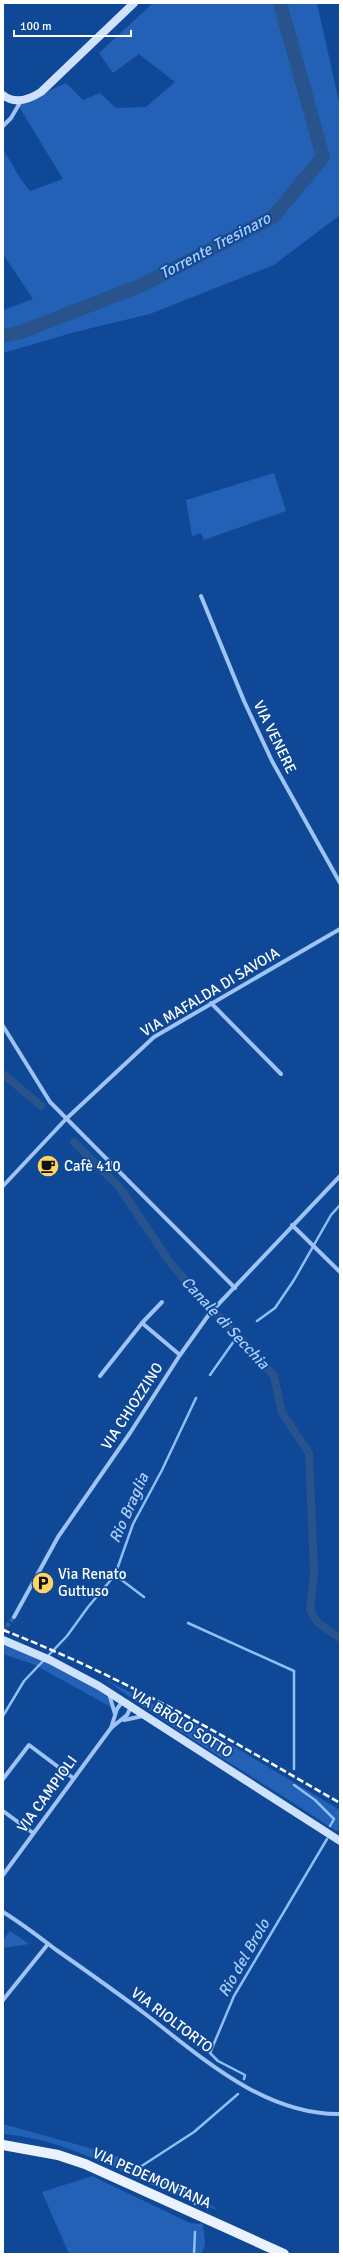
<svg xmlns="http://www.w3.org/2000/svg" width="343" height="2257" font-family="Signika,sans-serif">
<style>
.green{fill:#2261b5}
.lines{fill:none;stroke-linecap:round;stroke-linejoin:round}
.stream{stroke:#8fbef8;stroke-width:2.5}
.canal{stroke:#29538d;stroke-width:8}
.river{stroke:#29538d;stroke-width:14}
.street-tunnel{stroke:#3363a6;stroke-width:4;stroke-dasharray:4 2;stroke-linecap:butt}
.street{stroke:#9ec3f4;stroke-width:4}
.secondary{stroke:#cee1fd;stroke-width:8}
.primary{stroke:#ebf2ff;stroke-width:10}
.rail{stroke:#fff;stroke-width:2.5;stroke-dasharray:7 3;stroke-linecap:butt}
.labels{text-anchor:middle;dominant-baseline:central;stroke-width:3.5;stroke-linejoin:round;paint-order:stroke}
.street-label{font-size:15px;fill:#fff;stroke:#0f4896}
.poi-label{font-size:15px;fill:#fff;stroke:#0f4896;text-anchor:start}
.water-label{font-size:16px;font-style:italic;fill:#aacefb;stroke:#0f4896}
</style>
<rect width="100%" height="100%" fill="#0f4896"/>
<g class="green">
<path d="M153 3H317L340 106V215L274 265 150 314 75 332 3 353V310L33 299 3 254V149L20 178 30 191 63 179 18 105 66 83 83 100 100 93 116 108 146 107 175 82 139 54 113 73 99 53Z"/>
<path d="M274 473 286 511 204 540 201 533 192 536 186 500Z"/>
<path d="M3 1644 48 1662 99 1690 107 1697 111 1707 33 1664 3 1654Z"/>
<path d="M106 1680 208 1731 340 1810V1830L336 1831C260 1780 180 1735 106 1680Z"/>
<path d="M10 1931 29 1944 3 1948V1940Z"/>
<path d="M3 2124 111 2154 156 2173 219 2210C145 2190 81 2140 3 2134Z"/>
<path d="M92 2176 190 2223 203 2224 205 2244 202 2254H69L42 2192Z"/>
</g>
<g class="lines">
<g class="stream">
<path d="M257 1321 275 1308 294 1280 331 1215 340 1205"/>
<path d="M210 1375 234 1341"/>
<path d="M115 1575 144 1597"/>
<path d="M188 1623 294 1671V1769"/>
<path d="M3 1716 24 1681 67 1636 88 1607 115 1575 133 1524 162 1470 196 1398"/>
<path d="M294 1785 315 1800 334 1819 330 1826"/>
<path d="M244 2079 245 2075 218 2061 210 2053 234 1996 327 1839"/>
<path d="M195 2204V2196L137 2169 194 2132 238 2094"/>
<path d="M194 2254 195 2232"/>
</g>
<g class="canal">
<path d="M3 1074 41 1106"/>
<path d="M74 1142 120 1188 169 1261 197 1294 235 1332 274 1376 282 1413 309 1453 314 1572 310 1610 318 1623 340 1638"/>
</g>
<path class="river" d="M3 336 21 332 142 285 273 217 323 157 280 3"/>
<path class="street-tunnel" d="M3 1631 14 1617"/>
<g class="street">
<path d="M3 126 11 118 21 101"/>
<path d="M201 596 244 701 272 761 340 883"/>
<path d="M211 1003 281 1074"/>
<path d="M3 1026 50 1102 235 1288"/>
<path d="M3 1186 66 1119 154 1037 340 929"/>
<path d="M292 1225 340 1272"/>
<path d="M142 1323 162 1302"/>
<path d="M100 1376 142 1323 180 1355"/>
<path d="M14 1617 58 1537 130 1433 180 1355 210 1313 340 1176"/>
<path d="M109 1694 115 1714"/>
<path d="M122 1702 117 1709 111 1728 127 1715 131 1707"/>
<path d="M124 1720 143 1716"/>
<path d="M3 1779 29 1745 73 1778"/>
<path d="M3 1811 33 1833"/>
<path d="M3 1875 111 1728"/>
<path d="M3 1912C21 1923 38 1936 55 1949 85 1970 115 1991 144 2013 201 2057 264 2115 340 2114"/>
<path d="M3 2000 48 1944"/>
</g>
<g class="secondary">
<path d="M3 95C15 105 30 99 41 92L134 3"/>
<path d="M3 1640 50 1660 99 1686 340 1841"/>
</g>
<path class="primary" d="M3 2145 58 2155 85 2164 284 2254"/>
<path class="rail" d="M3 1630C124 1677 229 1739 340 1803"/>
</g>
<defs>
<g id="cafe-disc" transform="scale(1.15)"><circle r="9.5" fill="#ffd461" stroke="#0f4896"/><path d="M-5.5-4.5H6V0H3Q3 3.5 0 3.5H-2.5Q-5.5 3.5-5.5 0ZM3-3.2v2h1.7v-2ZM-6 4.5H4V6H-6Z" fill="#111"/></g>
<g id="parking-disc" transform="scale(1.15)"><circle r="9.5" fill="#ffd461" stroke="#0f4896"/><path d="M-3.5-5.5H1a3.5 3.5 0 0 1 0 7H-1V5.5H-3.5ZM-1-3.4V-.6H.8a1.4 1.4 0 0 0 0-2.8Z" fill="#111"/></g>
</defs>
<g fill-rule="evenodd">
<use href="#cafe-disc" x="48" y="1166"/>
<use href="#parking-disc" x="43" y="1583"/>
</g>
<g class="labels">
<g class="street-label">
<text transform="translate(275 737) rotate(64)">VIA VENERE</text>
<text transform="translate(210 992) rotate(-31)">VIA MAFALDA DI SAVOIA</text>
<text transform="translate(132 1406) rotate(-57)">VIA CHIOZZINO</text>
<text transform="translate(182 1723) rotate(32)">VIA BROLO SOTTO</text>
<text transform="translate(47 1794) rotate(-54)">VIA CAMPIOLI</text>
<text transform="translate(172 2020) rotate(37)">VIA RIOLTORTO</text>
<text transform="translate(152 2178) rotate(24)">VIA PEDEMONTANA</text>
</g>
<g class="poi-label">
<text x="64" y="1166">Cafè 410</text>
<text x="58" y="1574">Via Renato<tspan x="58" dy="17">Guttuso</tspan></text>
</g>
<g class="water-label">
<text transform="translate(215 246) rotate(-28)">Torrente Tresinaro</text>
<text transform="translate(225 1323) rotate(47)">Canale di Secchia</text>
<text transform="translate(129 1508) rotate(-66)">Rio Braglia</text>
<text transform="translate(244 1958) rotate(-60)">Rio del Brolo</text>
</g>
</g>
<rect width="343" height="2257" fill="none" stroke="#ffffff" stroke-width="8"/>
<path d="M14 30v6h117v-6" fill="none" stroke="#ffffff" stroke-width="2"/>
<text x="20" y="30" font-size="12" fill="#ffffff" stroke="#0f4896" stroke-width="3" paint-order="stroke">100 m</text>
</svg>
